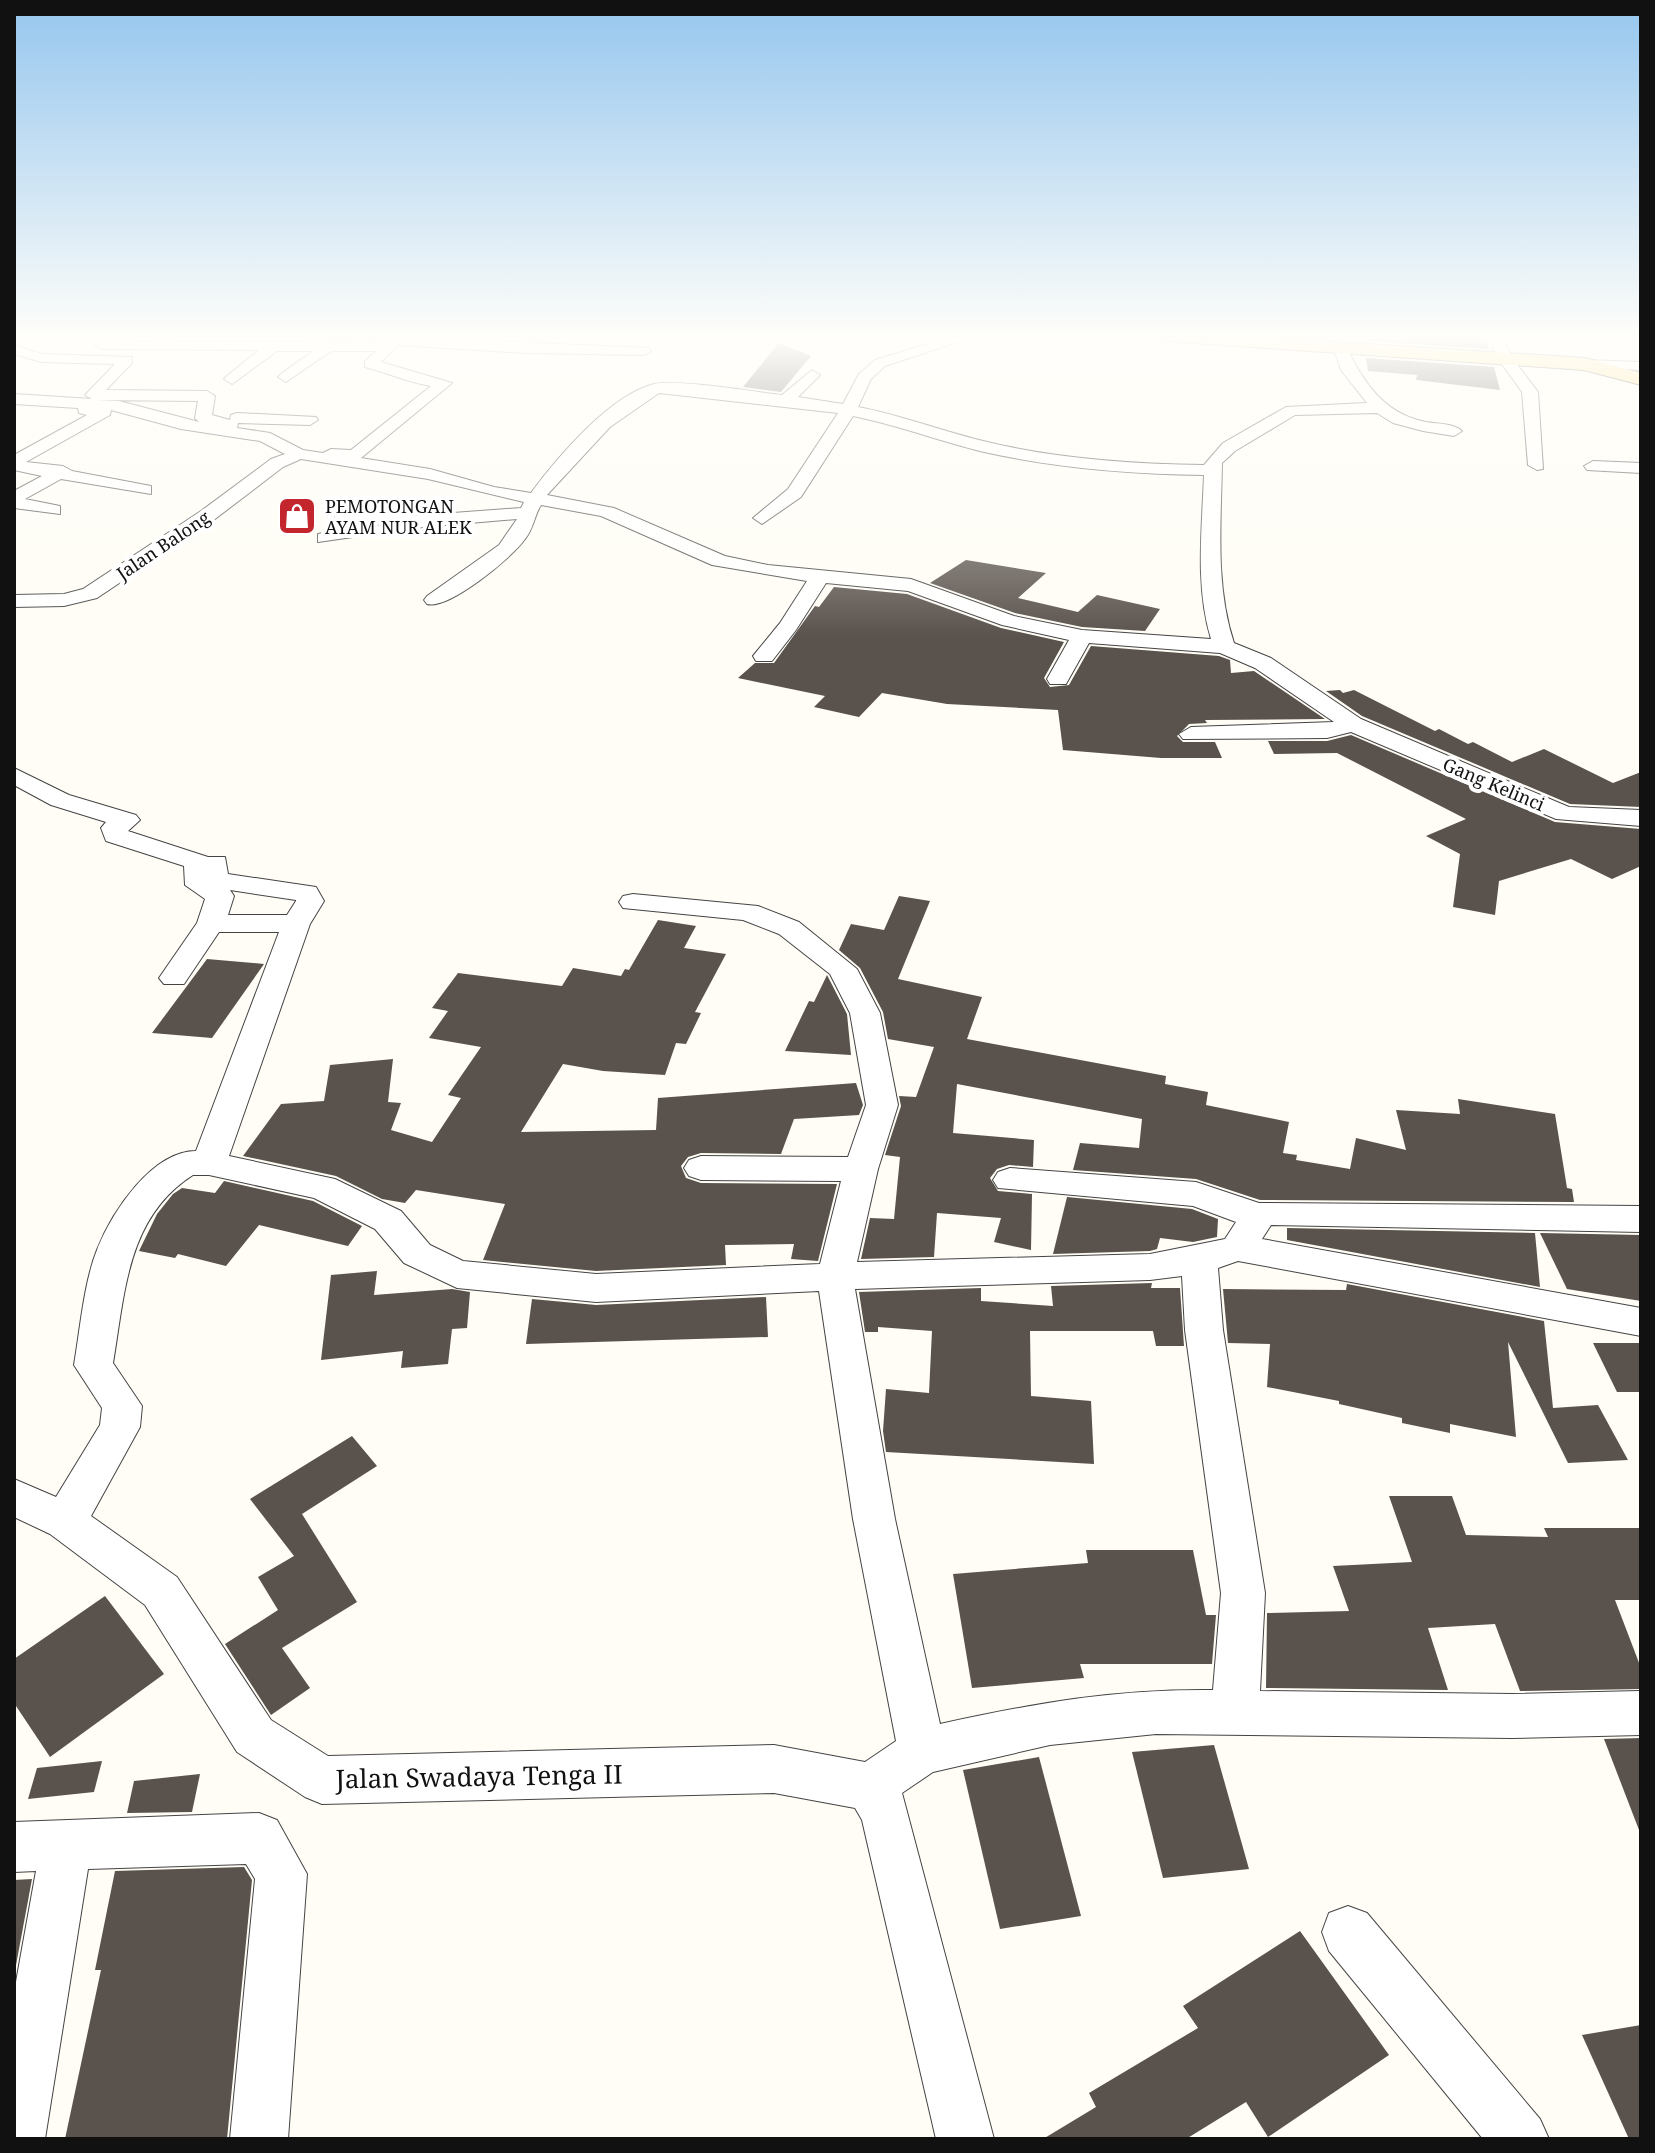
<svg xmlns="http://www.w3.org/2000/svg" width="1655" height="2153" font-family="'Noto Serif',serif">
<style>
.building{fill:#5a524d}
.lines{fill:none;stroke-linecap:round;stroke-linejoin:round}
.minor-casing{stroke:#444;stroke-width:2}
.major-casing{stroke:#222;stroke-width:2}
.minor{fill:#fff;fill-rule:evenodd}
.major{fill:#f9d66b;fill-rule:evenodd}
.labels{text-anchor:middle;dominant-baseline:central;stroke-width:8;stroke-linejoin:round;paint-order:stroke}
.far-poi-label{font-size:18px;fill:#111;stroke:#fff;text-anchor:start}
.far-street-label{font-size:18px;fill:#111;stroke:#fff}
.near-street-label{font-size:26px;fill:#111;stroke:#fff}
</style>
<rect width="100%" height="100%" fill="#fffdf5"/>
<g class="building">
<path d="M1371 336H1485L1489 349 1364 341Z"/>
<path d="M779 343 811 356 781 392 743 387Z"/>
<path d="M1366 358 1494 367 1500 390 1416 380 1417 375 1368 371Z"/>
<path d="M966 560 1046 573 1018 598 1078 612 1097 595 1160 609 1145 631 1082 627 1015 613 930 583Z"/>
<path d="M834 587 907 594 1001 628 1064 642 1044 678 1050 687 1069 685 1091 646 1219 656 1230 660 1231 673 1254 671 1325 719 1205 720 1207 723 1189 724 1177 736 1183 742H1215L1222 758H1161L1063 750 1058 710 947 704 882 693 859 717 814 707 825 696 738 678 755 663H774L815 606 819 607Z"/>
<path d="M1340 690 1343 693 1354 690 1435 731 1439 729 1468 744 1473 742 1512 762 1544 749 1613 783 1641 772V807L1570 804 1362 716 1326 691Z"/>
<path d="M1351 735 1555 822 1641 829V866L1612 879 1571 859 1499 881 1495 915 1453 907 1460 854 1426 836 1466 819 1337 753 1274 754 1268 741H1327Z"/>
<path d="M899 896 930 901 898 979 982 997 967 1039 1166 1076 1165 1084 1208 1092 1206 1105 1289 1122 1283 1153 1297 1155 1296 1160 1350 1169 1356 1138 1406 1150 1396 1110 1460 1114 1458 1099 1555 1114 1567 1188 1572 1189 1574 1202 1260 1200 1196 1179 1073 1170 1080 1143 1139 1148 1142 1119 957 1084 953 1133 1034 1140 1033 1167 1009 1165 997 1169 990 1178 998 1191 1032 1194 1031 1250 994 1242 1001 1218 937 1213 934 1257 861 1259 870 1218 894 1219 900 1157 885 1155 901 1106 899 1096 916 1097 934 1047 888 1039 883 1012 860 968 839 950 851 924 884 930Z"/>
<path d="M658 920 696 926 684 948 726 954 695 1012 701 1013 686 1044 676 1043 665 1075 603 1071 563 1064 521 1132 656 1130 658 1098 856 1083 863 1105 859 1115 794 1119 781 1154 701 1153 688 1157 681 1166 686 1178 701 1183 837 1184 818 1261 791 1259 794 1244 725 1245 726 1265 596 1271 483 1260 505 1204 416 1190 405 1203 382 1199 336 1176 243 1156 281 1104 324 1101 330 1065 393 1059 388 1102 401 1103 391 1130 432 1142 461 1098 448 1095 481 1047 429 1038 448 1011 432 1008 458 973 562 986 573 968 621 976 625 969 629 970Z"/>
<path d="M207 959 264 964 212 1038 152 1033Z"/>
<path d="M827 975 847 1014 851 1055 785 1051 809 1001 814 1002Z"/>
<path d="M224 1181 313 1201 362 1226 348 1246 259 1225 226 1266 178 1254 175 1258 139 1251 157 1214 173 1194 182 1188 215 1193Z"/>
<path d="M1067 1197 1192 1209 1218 1219 1217 1237 1193 1242 1160 1238 1157 1249 1150 1251 1053 1254Z"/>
<path d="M1287 1228 1535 1233 1540 1287 1287 1240Z"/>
<path d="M1540 1233 1641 1235V1301L1567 1289Z"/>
<path d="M377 1271 374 1295 452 1289 470 1292 467 1328 452 1329 448 1364 401 1368 403 1351 321 1360 331 1275Z"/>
<path d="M1152 1283 1151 1288H1180L1184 1346H1156L1153 1331H1030L1031 1396 1091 1401 1094 1464 886 1452 883 1431 886 1389 929 1393 932 1331 878 1327V1332H865L859 1292 981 1288V1301L1053 1306 1051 1286Z"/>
<path d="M1347 1284 1544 1321 1553 1408 1598 1405 1628 1460 1568 1463 1508 1342 1516 1437 1450 1424V1433L1402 1423V1418L1339 1404V1401L1267 1387 1270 1344 1228 1343 1223 1289 1346 1290Z"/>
<path d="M766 1297 768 1337 526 1344 532 1299 596 1305Z"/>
<path d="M1593 1343H1641V1392H1617Z"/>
<path d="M352 1436 377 1466 302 1514 357 1602 282 1648 310 1688 271 1715 225 1644 278 1610 258 1577 294 1556 250 1499Z"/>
<path d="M1389 1496H1452L1466 1535 1548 1537 1544 1528H1641V1600H1615L1641 1668V1689L1520 1691 1495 1624 1428 1628 1448 1690 1266 1688 1267 1613 1349 1611 1333 1566 1412 1562Z"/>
<path d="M1086 1550H1193L1206 1615H1216L1212 1664H1080L1084 1678 972 1688 953 1574 1088 1563Z"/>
<path d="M105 1596 164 1674 50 1757 14 1703V1659Z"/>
<path d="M1641 1738V1830H1639L1604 1739Z"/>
<path d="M1214 1745 1249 1869 1163 1878 1132 1752Z"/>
<path d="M1039 1757 1081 1916 1000 1929 963 1770Z"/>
<path d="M102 1761 94 1792 28 1799 37 1768Z"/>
<path d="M200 1774 192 1812 127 1813 134 1781Z"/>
<path d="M244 1867 252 1880 227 2139H65L101 1970H95L115 1871Z"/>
<path d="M32 1879 14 1976V1880Z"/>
<path d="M1300 1931 1389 2055 1268 2137 1246 2102 1186 2139H1043L1096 2107 1089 2093 1198 2028 1183 2006Z"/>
<path d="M1641 2025V2139H1629L1582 2035Z"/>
</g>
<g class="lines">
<g class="minor-casing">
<g id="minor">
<path d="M954 336H976L885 366 871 379 858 407C901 415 941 431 983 441 1055 459 1130 464 1204 465L1223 443 1286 407 1367 403 1341 370 1334 349 1346 346C1362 381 1384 414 1426 422 1438 424 1453 423 1462 431L1454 436 1423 431 1393 423 1377 413 1295 415 1235 451 1222 463C1221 524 1215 585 1234 643L1271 658 1361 719 1569 807 1641 810V826L1556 819 1351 732 1327 738 1183 739 1179 734 1191 727 1334 722 1255 668 1220 653 1089 643 1066 684H1050L1047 679 1069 640 1002 625 908 591 826 583 796 630 772 661H756L753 656 780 623 807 581 712 565 601 516 541 505C534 516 534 528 525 539 512 558 448 610 427 604L424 600 427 596 499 545 517 519 412 528 378 524 360 536 318 542V534L347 528 357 521 335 518V510L412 516 521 508 524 502 428 479 301 459 283 467 215 519 97 598 64 606 14 607V595L64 594 83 589 201 511 271 459 285 454 260 441 181 429 111 410 110 415 26 462 63 466 72 471 151 486V494L61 479 25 499 60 506V514L14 508V491L42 476 14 470V455L87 415 79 413 78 408 14 404V394L92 399 85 395 115 364 41 362 14 354V345L42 354 132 357V363L106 390 207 391 215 396 212 415 230 420 231 415 237 413 316 417 318 420 310 425 238 423 237 428 270 433 303 450 323 453 331 449 351 450 431 386C407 382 388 373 365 367V361L376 351H331L286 382 278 377 281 374 313 351H277L232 384 224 379 227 376 259 350 101 349 94 345 101 341 375 343 399 337 649 348 651 351 644 355 528 353 398 345 381 362 452 383 361 458 430 469 494 487 531 493C557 458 610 395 654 384 677 379 754 392 782 395L812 370 820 375 798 397 843 404 859 374 875 360ZM659 393 838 413 788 489 753 518 762 524 801 497 853 416C898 425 939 441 984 452 1056 468 1130 474 1204 475 1202 531 1195 586 1211 639L1082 630 1014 616 911 579 768 565 725 556 614 508 547 495 610 427ZM96 400 198 401 195 418 199 422 119 401Z"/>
<path d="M1488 336H1502L1513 359 1538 392 1543 469 1537 470 1528 465 1522 392 1499 360Z"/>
<path d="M1585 360 1641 362V370L1580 367 1578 364Z"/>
<path d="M1593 461 1641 463V473L1587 470 1584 466Z"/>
<path d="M14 768 69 795 136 815 140 820 128 831 208 857H225L228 874 316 887 324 901 310 924 229 1156 335 1179 401 1211 430 1245 463 1261 596 1274 820 1264 841 1181 701 1180 689 1176 684 1168 689 1160 701 1156 848 1157 866 1105 850 1013 830 974 779 934 743 920 623 908 619 902 623 896 633 894 758 906 799 922 857 969 880 1013 898 1105 878 1169 857 1262 1150 1254 1225 1239 1236 1222 1193 1206 998 1188 993 1180 998 1172 1010 1168 1196 1182 1259 1203 1641 1206V1232L1271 1225 1262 1239 1641 1308V1336L1238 1261 1218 1268 1223 1330 1265 1593 1260 1691 1512 1694 1639 1691 1641 1735 1512 1738 1156 1734 1050 1745 933 1772 902 1793 994 2139H936L862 1820 855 1808 774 1793 322 1804 305 1797 237 1752 145 1605 50 1534 14 1517V1479L56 1497 100 1425 102 1408 74 1365C80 1330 84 1282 97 1250 112 1212 152 1151 196 1151L279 932H219L184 984H164L159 978 197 923 205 899 185 885 184 866 106 841 101 828 106 822 51 805 14 785ZM230 890 296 900V901L287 915H228L234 896ZM193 1175H209L314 1198 375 1229 404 1263 457 1288 596 1302 819 1291 853 1519 896 1741 865 1762 774 1745 328 1756 271 1720 177 1577 91 1516 140 1427 142 1406 113 1363C125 1292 127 1217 193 1175ZM1182 1276 1185 1330 1221 1593 1213 1690C1114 1689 1036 1703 940 1724L895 1519 855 1289 1150 1280Z"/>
<path d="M259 1813 277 1820 307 1874 288 2139H230L255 1879 246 1864 88 1869 45 2139H14V1993L36 1871 14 1872V1822Z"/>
<path d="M1348 1906 1367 1913 1540 2119 1549 2139H1483L1329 1951 1322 1932 1329 1913Z"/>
</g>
</g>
<g class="major-casing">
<g id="major">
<path d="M14 336H26L14 342Z"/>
<path d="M1155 336H1243L1585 358 1641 373V385L1584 370 1164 341Z"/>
</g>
</g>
<use href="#minor" class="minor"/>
<use href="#major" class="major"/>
</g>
<linearGradient id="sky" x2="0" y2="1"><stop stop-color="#95c6ee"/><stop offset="0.53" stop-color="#fffefa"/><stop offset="1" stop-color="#fffefa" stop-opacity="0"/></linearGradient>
<rect width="1655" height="637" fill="url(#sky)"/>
<defs>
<g id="shop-square" transform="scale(2)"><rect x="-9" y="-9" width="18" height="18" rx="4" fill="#c4262e" stroke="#fff"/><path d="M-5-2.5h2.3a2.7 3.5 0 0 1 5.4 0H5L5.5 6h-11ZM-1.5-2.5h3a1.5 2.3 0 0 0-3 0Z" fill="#fff"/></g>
</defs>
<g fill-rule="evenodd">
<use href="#shop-square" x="297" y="516"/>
</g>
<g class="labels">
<g class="far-poi-label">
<text x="325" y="506">PEMOTONGAN<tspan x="325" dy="21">AYAM NUR ALEK</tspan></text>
</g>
<g class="far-street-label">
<text transform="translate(163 545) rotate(-34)">Jalan Balong</text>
<text transform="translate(1494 784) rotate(23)">Gang Kelinci</text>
</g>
<g class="near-street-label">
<text transform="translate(479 1776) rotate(-1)">Jalan Swadaya Tenga II</text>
</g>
</g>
<rect width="1655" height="2153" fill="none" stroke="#111111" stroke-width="32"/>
</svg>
